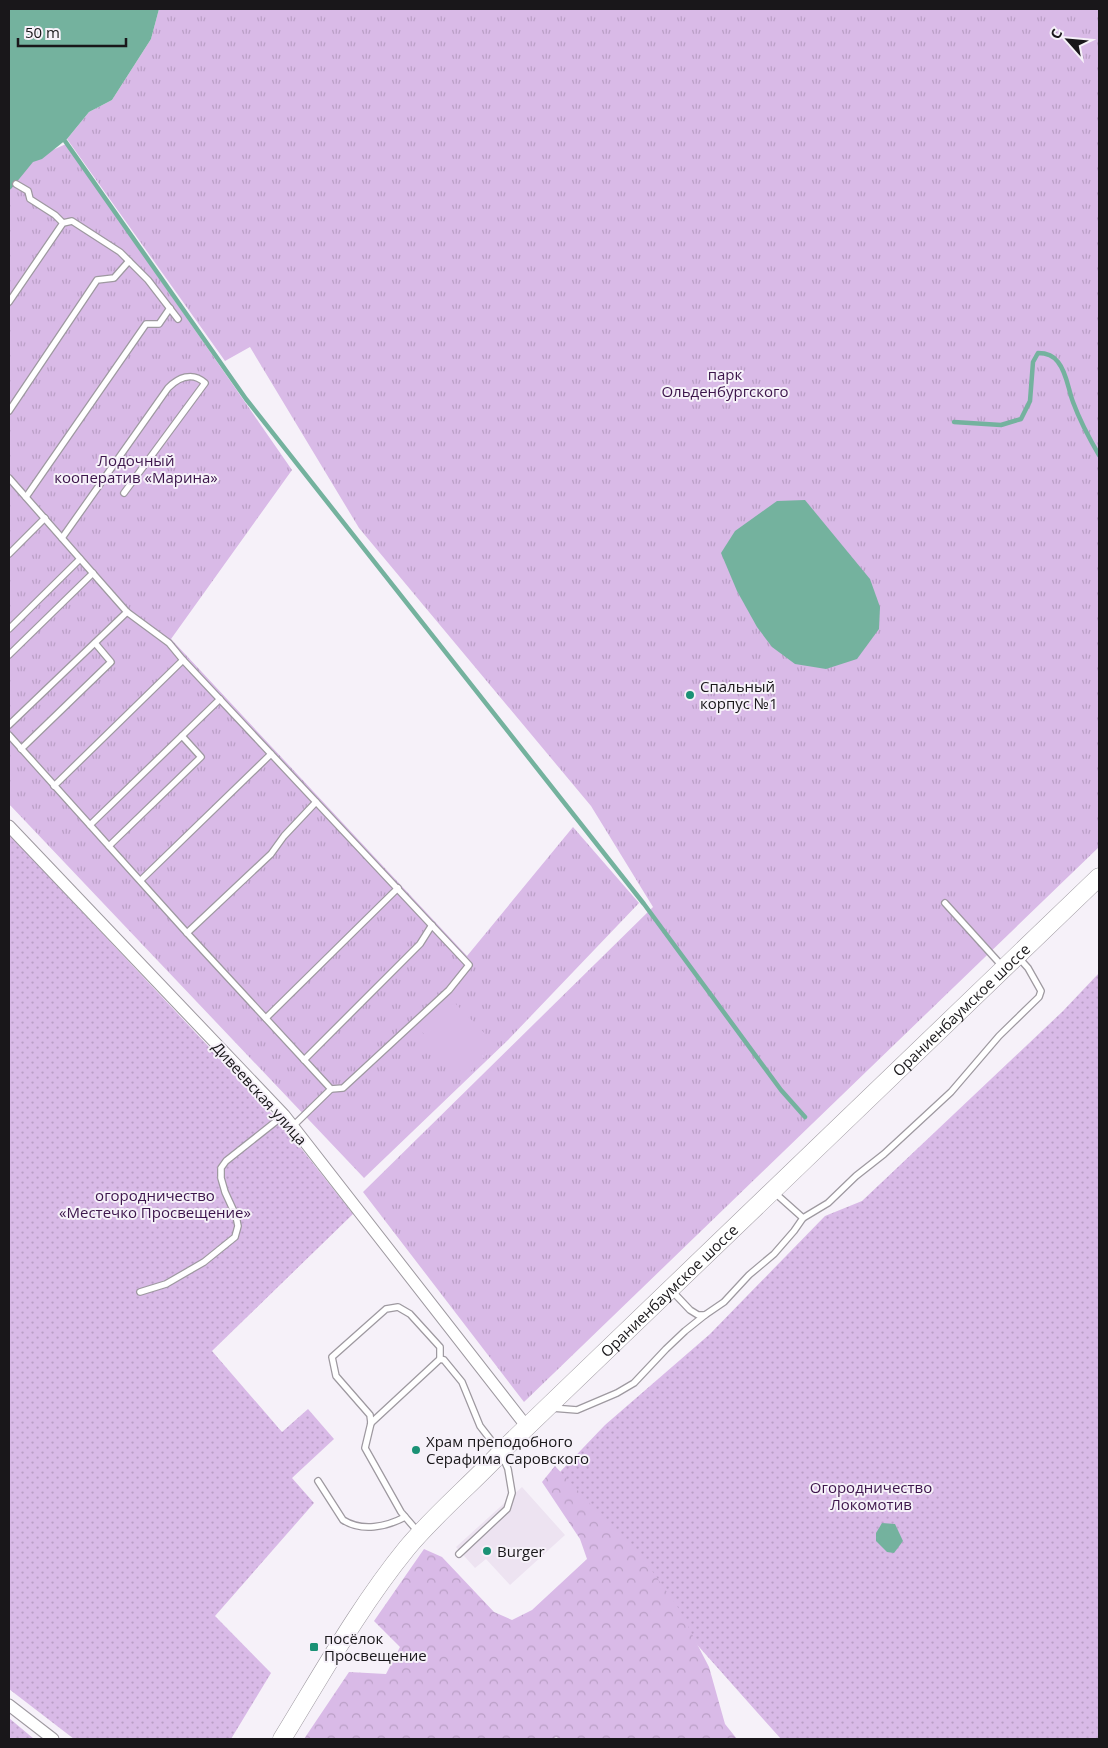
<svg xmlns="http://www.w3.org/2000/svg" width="1108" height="1748" font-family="'Open Sans',sans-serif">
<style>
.built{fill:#ede3f1}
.grass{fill:url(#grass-dots)}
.forest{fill:url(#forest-crowns)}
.park{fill:url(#park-tufts)}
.pitch{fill:#d9bae7}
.water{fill:#74b29e}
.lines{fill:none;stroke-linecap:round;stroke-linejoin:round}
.stream{stroke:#74b29e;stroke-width:4.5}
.lane-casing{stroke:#9e99a0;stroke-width:8}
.street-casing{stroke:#9e99a0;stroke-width:13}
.primary-casing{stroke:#9e99a0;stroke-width:19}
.lane{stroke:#fff;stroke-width:5.5}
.street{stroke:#fff;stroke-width:11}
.primary{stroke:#fff;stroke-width:18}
.poi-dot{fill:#1a9175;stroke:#f6f1f9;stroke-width:2}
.labels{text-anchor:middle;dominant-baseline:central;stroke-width:4;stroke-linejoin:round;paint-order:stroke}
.park-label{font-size:15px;fill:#3c154b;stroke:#f6f1f9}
.poi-label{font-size:15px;fill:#19171a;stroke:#f6f1f9;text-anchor:start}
.street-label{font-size:15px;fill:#19171a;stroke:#f6f1f9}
</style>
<defs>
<pattern id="grass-dots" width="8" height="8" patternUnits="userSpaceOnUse" patternTransform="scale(1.25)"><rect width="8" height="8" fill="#d9bae7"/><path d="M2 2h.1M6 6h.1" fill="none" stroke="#ba9fc6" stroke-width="1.8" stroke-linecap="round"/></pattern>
<pattern id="forest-crowns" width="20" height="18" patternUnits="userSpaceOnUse" patternTransform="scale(1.25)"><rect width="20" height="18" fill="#d9bae7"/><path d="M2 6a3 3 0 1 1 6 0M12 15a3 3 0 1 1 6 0" fill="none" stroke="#ba9fc6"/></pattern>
<pattern id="park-tufts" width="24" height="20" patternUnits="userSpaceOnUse" patternTransform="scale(1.25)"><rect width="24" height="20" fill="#d9bae7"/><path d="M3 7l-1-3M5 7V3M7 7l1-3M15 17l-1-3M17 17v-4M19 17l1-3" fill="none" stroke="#ba9fc6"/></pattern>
</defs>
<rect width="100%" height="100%" fill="#f6f1f9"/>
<path class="built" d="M522 1487 565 1535 510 1585 486 1559 475 1568 456 1547Z"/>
<g class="grass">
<path d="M9 834 285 1128 353 1214 212 1351 282 1432 308 1409 334 1439 292 1478 314 1503 215 1616 271 1673 231 1739H74L9 1689Z"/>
<path d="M1099 973V1739H781L555 1485 560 1472 605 1425 710 1334 825 1216 862 1201 1063 1011Z"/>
<path d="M9 1718 34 1739H9Z"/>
</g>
<path class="forest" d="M555 1466 650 1568 679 1609 709 1667 725 1724 737 1739H560L556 1737 553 1739H304L349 1672 386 1674 400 1647 374 1621 424 1549 442 1557 494 1612 512 1620 532 1610 587 1559 580 1539 542 1482Z"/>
<g class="park">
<path d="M159 9H1099V847L524 1402 363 1192 653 907 591 806 359 528 250 347 225 361 67 139 89 112 112 100 151 39Z"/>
<path d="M66 144 292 470 171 639 467 956 573 827 639 903 508 1040 364 1178 9 804V187L28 161Z"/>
</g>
<path class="pitch" d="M451 999 496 1045 466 1076 420 1030Z"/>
<g class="water">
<path d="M9 9H159L151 39 112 100 89 112 67 139 42 159 33 162 11 189 9 190Z"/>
<path d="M805 500 870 579 880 607 879 629 857 659 826 669 795 664 772 647 757 627 737 591 721 553 735 531 777 501Z"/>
<path d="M882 1523 895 1524 903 1541 894 1553 887 1552 876 1541V1533Z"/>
</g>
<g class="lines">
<g class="stream">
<path d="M65 141 246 399 644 904 781 1090 805 1117"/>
<path d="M954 422 1001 425 1021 419 1030 401 1033 362 1038 353C1046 353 1053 355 1058 362 1067 373 1068 389 1073 402 1080 421 1089 438 1099 455"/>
</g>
<g class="lane-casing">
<g id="lane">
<path d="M16 184 28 191 30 199 55 215 63 223"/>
<path d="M9 302 63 223 72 221 120 252 148 280 178 319"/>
<path d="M9 411 97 280 114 278 129 261"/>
<path d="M9 478 127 612 169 643 183 660 469 965 449 990 343 1088 331 1089"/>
<path d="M26 497 146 324H159L170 308"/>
<path d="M62 538 168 388C178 378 192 371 205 383L124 493"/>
<path d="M9 554 45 518"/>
<path d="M9 629 80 559"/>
<path d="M9 655 93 573"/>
<path d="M9 725 127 612"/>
<path d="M9 735 187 933 331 1089 293 1126"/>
<path d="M21 749 111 662 95 643"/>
<path d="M54 786 183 660"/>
<path d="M90 825 220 699"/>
<path d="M109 846 201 757 182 736"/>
<path d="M141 880 271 754"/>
<path d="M945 903 1003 967"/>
<path d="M187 933 271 854 284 836 316 802"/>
<path d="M266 1018 398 888"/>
<path d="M304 1060 420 944 432 925"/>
<path d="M775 1193 803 1218"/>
<path d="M672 1291 690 1310 698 1315H705L724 1302 749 1275 774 1254 794 1231 803 1218 828 1203 856 1176 884 1154 951 1092 999 1036 1039 997 1041 991 1028 968 1019 958"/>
<path d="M140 1292 166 1284 204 1262 235 1237 238 1226 236 1216 225 1192 221 1178V1168L226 1161 284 1115"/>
<path d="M552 1408 577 1410 617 1393 634 1383 666 1349 685 1331 705 1315"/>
<path d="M371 1423 440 1359 444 1360 462 1382 480 1426 501 1453 508 1469 512 1493 507 1509 459 1554"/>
<path d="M318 1481 343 1520C362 1532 386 1527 405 1517"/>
<path d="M419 1533 401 1512 365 1448 371 1423 370 1415 336 1376 332 1357 386 1309 398 1307 410 1314 440 1347V1359"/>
</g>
</g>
<g class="street-casing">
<g id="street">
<path d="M9 826 284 1115 527 1427"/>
<path d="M9 1705 53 1739"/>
</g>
</g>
<g class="primary-casing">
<g id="primary">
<path id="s1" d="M282 1739C322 1674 359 1607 407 1548 437 1512 474 1482 506 1447L1099 877"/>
</g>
</g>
<use href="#lane" class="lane"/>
<use href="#street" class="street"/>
<use href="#primary" class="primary"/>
</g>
<g class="poi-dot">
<circle cx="690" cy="695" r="5"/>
<circle cx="416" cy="1450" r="5"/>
<circle cx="487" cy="1551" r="5"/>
<rect x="309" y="1642" width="10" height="10" rx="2.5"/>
</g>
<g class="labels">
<g class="park-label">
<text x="725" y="374">парк<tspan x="725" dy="17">Ольденбургского</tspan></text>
<text x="136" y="460">Лодочный<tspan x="136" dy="17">кооператив «Марина»</tspan></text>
<text x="155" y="1195">огородничество<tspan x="155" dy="17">«Местечко Просвещение»</tspan></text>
<text x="871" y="1487">Огородничество<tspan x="871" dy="17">Локомотив</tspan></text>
</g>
<g class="poi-label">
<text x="700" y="686">Спальный<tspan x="700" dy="17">корпус №1</tspan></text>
<text x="426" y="1441">Храм преподобного<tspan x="426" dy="17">Серафима Саровского</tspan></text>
<text x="497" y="1551">Burger</text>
<text x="324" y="1638">посёлок<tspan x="324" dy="17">Просвещение</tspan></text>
</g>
<g class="street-label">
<text stroke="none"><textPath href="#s1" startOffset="1001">Ораниенбаумское шоссе</textPath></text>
<text transform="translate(260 1093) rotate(48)">Дивеевская улица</text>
<text stroke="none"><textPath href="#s1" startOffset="596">Ораниенбаумское шоссе</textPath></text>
</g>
</g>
<rect width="1108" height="1748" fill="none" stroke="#19171a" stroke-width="20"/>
<g transform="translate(1068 40) rotate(297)" stroke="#f6f1f9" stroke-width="4" paint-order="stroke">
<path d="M0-4L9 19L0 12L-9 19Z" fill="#19171a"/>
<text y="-8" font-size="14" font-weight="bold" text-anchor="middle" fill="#19171a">С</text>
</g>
<path d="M18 38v8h108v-8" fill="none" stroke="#19171a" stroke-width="2.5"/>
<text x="25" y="38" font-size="15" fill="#19171a" stroke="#f6f1f9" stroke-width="4" paint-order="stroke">50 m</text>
</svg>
